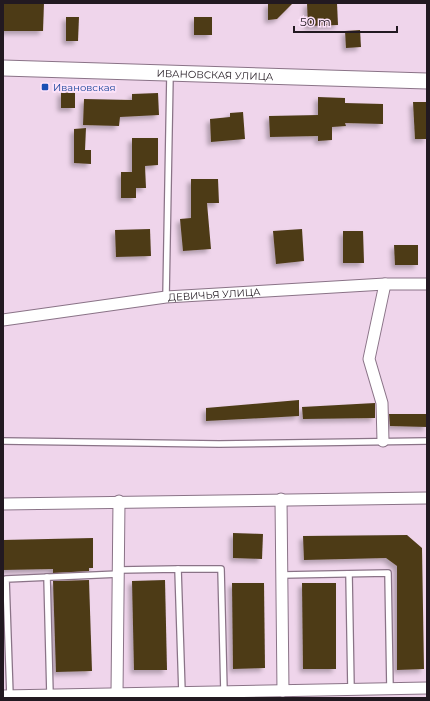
<svg xmlns="http://www.w3.org/2000/svg" width="430" height="701" font-family="Montserrat,sans-serif">
<style>
.building{fill:#4e3b19;filter:url(#shadow)}
.lines{fill:none;stroke-linecap:round;stroke-linejoin:round}
.lane-casing{stroke:#8a7387;stroke-width:8}
.street-casing{stroke:#8a7387;stroke-width:13}
.secondary-casing{stroke:#8a7387;stroke-width:17}
.lane{stroke:#fff;stroke-width:5.5}
.street{stroke:#fff;stroke-width:11}
.secondary{stroke:#fff;stroke-width:15}
.transit-dot{fill:#1a4fb4;stroke:#fce2f9;stroke-width:1.5}
.labels{text-anchor:middle;dominant-baseline:central;stroke-width:4;stroke-linejoin:round;paint-order:stroke}
.street-label{font-size:10px;fill:#221921;stroke:#fce2f9}
.transit-label{font-size:10px;fill:#164399;stroke:#fce2f9;text-anchor:start}
</style>
<defs>
<filter id="shadow"><feDropShadow dx="-3.5" dy="3.5" stdDeviation="2" flood-color="#0004"/></filter>
</defs>
<rect width="100%" height="100%" fill="#efd5eb"/>
<g class="building">
<path d="M3 3H44L43 31H3Z"/>
<path d="M268 3H293L277 19 268 20Z"/>
<path d="M307 3H337L338 25 308 26Z"/>
<path d="M66 17H79L78 41H66Z"/>
<rect x="194" y="17" width="18" height="18"/>
<path d="M360 30 361 47 346 48 345 31Z"/>
<rect x="61" y="92" width="14" height="16"/>
<path d="M158 93 159 115 120 117 119 126 83 125 84 99 132 100V94Z"/>
<path d="M318 97 345 98V103L383 104V124L345 123 346 126 332 127V140L318 141V136L270 137 269 116 318 115Z"/>
<path d="M413 102H427V139H415Z"/>
<path d="M243 112 245 139 211 142 210 119 230 117V113Z"/>
<path d="M86 128 85 150H91V164L74 163V129Z"/>
<path d="M132 138H158V165L145 166 146 188H136V198H121V172H132Z"/>
<path d="M191 179H218L219 203H207L211 249 183 251 180 219 191 218Z"/>
<path d="M150 229 151 256 116 257 115 230Z"/>
<path d="M302 229 304 261 276 264 273 231Z"/>
<path d="M343 231H363L364 263H343Z"/>
<path d="M394 245H418V265H395Z"/>
<path d="M299 400V416L206 421V408Z"/>
<path d="M375 403V418L303 419 302 407Z"/>
<path d="M389 414H427V427L390 426Z"/>
<path d="M233 533 263 534 262 559 233 558Z"/>
<path d="M407 535 422 548 424 669 397 670V566L386 558 304 560 303 536Z"/>
<path d="M93 538V568H89V571L53 573V569L3 570V540Z"/>
<path d="M89 580 92 671 56 672 53 581Z"/>
<path d="M165 580 167 670H134L132 581Z"/>
<path d="M232 583H264L265 668 233 669Z"/>
<path d="M302 583H336V669H303Z"/>
</g>
<g class="lines">
<g class="lane-casing">
<g id="lane">
<path d="M166 297 170 75"/>
<path d="M3 441 219 444 427 441"/>
<path d="M178 569H221L224 692"/>
<path d="M119 570 178 569 182 693"/>
<path d="M349 574 351 689"/>
<path d="M282 575 388 573 390 689"/>
<path d="M47 577 50 695"/>
<path d="M10 696 6 579 119 574"/>
</g>
</g>
<g class="street-casing">
<g id="street">
<path id="s1" d="M3 320 166 297 385 284H427"/>
<path d="M383 441 382 403 369 359 385 284"/>
<path d="M281 499 283 691"/>
<path d="M3 504 427 498"/>
<path d="M117 694 119 501"/>
<path d="M3 696 427 688"/>
</g>
</g>
<g class="secondary-casing">
<g id="secondary">
<path id="s2" d="M3 68 427 81"/>
</g>
</g>
<use href="#lane" class="lane"/>
<use href="#street" class="street"/>
<use href="#secondary" class="secondary"/>
</g>
<rect class="transit-dot" x="41" y="83" width="8" height="8" rx="2"/>
<g class="labels">
<g class="street-label">
<text stroke="none"><textPath href="#s2" startOffset="212">ИВАНОВСКАЯ УЛИЦА</textPath></text>
<text stroke="none"><textPath href="#s1" startOffset="213">ДЕВИЧЬЯ УЛИЦА</textPath></text>
</g>
<g class="transit-label">
<text x="53" y="87">Ивановская</text>
</g>
</g>
<rect width="430" height="701" fill="none" stroke="#221921" stroke-width="8"/>
<path d="M294 26v6h103v-6" fill="none" stroke="#221921" stroke-width="2"/>
<text x="300" y="26" font-size="12" fill="#221921" stroke="#fce2f9" stroke-width="3" paint-order="stroke">50 m</text>
</svg>
